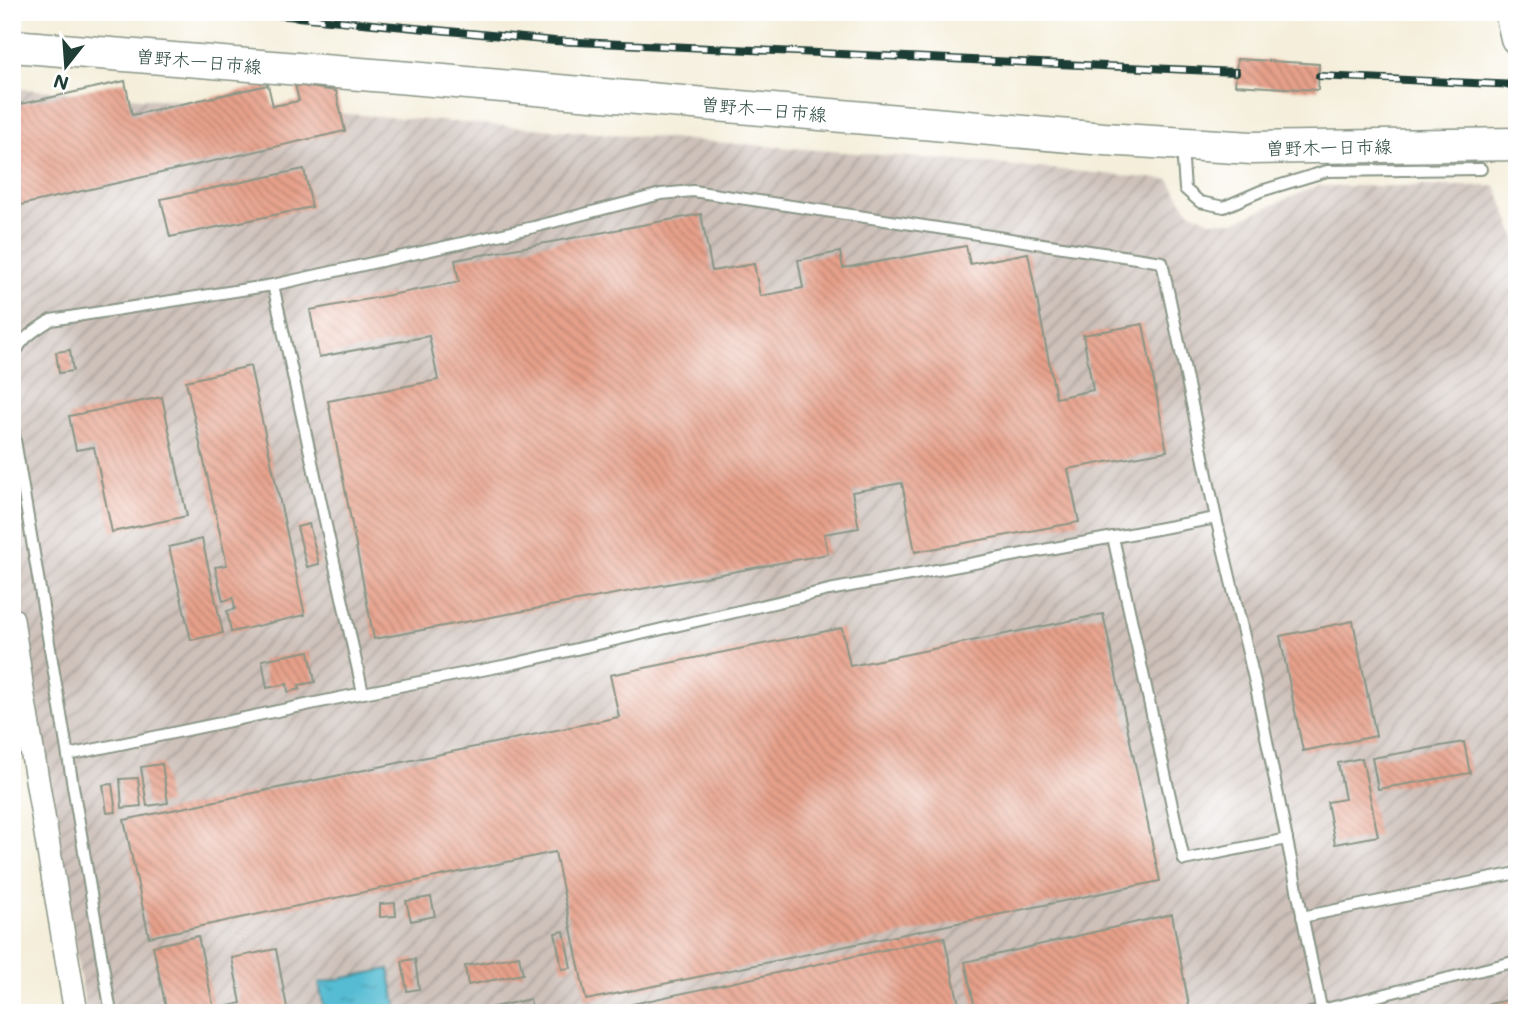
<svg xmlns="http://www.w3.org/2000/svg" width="1529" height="1025" font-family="Mali,'Klee One',sans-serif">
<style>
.industrial{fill:url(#industrial-furrows)}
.water{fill:url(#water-ripples);stroke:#3a7c84;stroke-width:2}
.building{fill:url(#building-back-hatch)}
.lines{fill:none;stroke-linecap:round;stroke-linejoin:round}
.service-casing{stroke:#8a9687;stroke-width:14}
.minor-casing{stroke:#8a9687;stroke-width:26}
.secondary-casing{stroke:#8a9687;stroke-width:35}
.service{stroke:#fff;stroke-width:10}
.minor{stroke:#fff;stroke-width:23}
.secondary{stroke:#fff;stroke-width:32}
.rail-casing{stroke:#1f3d34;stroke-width:8}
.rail{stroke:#fff;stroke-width:5;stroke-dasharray:16;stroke-linecap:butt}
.labels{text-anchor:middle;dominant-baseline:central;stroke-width:6;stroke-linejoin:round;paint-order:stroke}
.street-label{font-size:18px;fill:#1f3d34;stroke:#fff}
</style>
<defs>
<pattern id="industrial-furrows" width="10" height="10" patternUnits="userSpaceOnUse" patternTransform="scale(1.75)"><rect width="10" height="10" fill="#cec1ba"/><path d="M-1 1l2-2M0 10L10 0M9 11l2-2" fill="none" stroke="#a79e98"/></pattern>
<pattern id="water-ripples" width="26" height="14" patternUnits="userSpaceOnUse" patternTransform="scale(1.75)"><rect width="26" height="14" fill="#55bcd3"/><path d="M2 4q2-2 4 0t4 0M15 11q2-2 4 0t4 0" fill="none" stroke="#469aac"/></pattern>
<pattern id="building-back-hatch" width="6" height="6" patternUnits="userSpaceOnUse" patternTransform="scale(1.75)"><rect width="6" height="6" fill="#e7a08a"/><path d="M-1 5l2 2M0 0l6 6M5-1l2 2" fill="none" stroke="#bb8472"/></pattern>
</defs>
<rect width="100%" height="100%" fill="#fff"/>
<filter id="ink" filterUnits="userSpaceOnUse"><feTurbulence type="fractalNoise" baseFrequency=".0143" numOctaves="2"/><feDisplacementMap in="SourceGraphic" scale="14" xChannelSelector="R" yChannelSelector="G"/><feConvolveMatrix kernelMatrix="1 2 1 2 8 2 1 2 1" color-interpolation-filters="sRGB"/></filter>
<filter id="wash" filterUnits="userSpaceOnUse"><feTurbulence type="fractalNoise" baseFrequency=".00686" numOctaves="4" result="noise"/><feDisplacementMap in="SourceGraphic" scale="28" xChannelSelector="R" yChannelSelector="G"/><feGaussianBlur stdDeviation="1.57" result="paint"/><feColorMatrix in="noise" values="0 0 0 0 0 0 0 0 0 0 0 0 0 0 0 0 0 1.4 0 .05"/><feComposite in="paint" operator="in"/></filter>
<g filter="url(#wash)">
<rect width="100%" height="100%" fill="#f4eeda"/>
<path class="industrial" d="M12 88 986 163 1169 180 1188 210 1210 221H1236L1317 186H1496L1517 241V1013H86L12 577Z"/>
<path class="water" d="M389 969 398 1013H325L319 983Z"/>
<g id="blocks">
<g class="building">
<path d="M1237 59 1319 64 1318 90 1235 85Z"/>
<path d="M125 81 132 115 268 85 273 106 299 101 295 85 336 91 345 131 12 207V106Z"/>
<path d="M304 169 312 207 170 237 161 199Z"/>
<path d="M701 214 712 271 754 264 760 296 803 288 798 260 840 252 843 268 966 246 970 264 1028 253 1056 398 1093 390 1083 335 1143 324 1167 451 1068 469 1079 522 915 552 902 483 852 492 859 528 824 534 828 554 374 639 328 401 438 380 429 336 319 357 310 310 459 282 455 260Z"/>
<path d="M70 350 73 371 59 373 56 352Z"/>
<path d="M250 366 305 615 231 632 227 611 235 609 233 598 223 601 215 567 227 565 186 381Z"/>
<path d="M162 397 187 516 112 532 94 447 76 450 69 416Z"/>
<path d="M309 524 319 564 307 567 297 527Z"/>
<path d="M202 539 223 633 191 640 169 547Z"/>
<path d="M1103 614 1160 881 586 1000 555 852 149 937 124 820 619 717 610 675 842 628 850 666Z"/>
<path d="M1353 621 1376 736 1303 751 1280 636Z"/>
<path d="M309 651 315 682 299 685 300 689 288 692 287 684 267 688 262 660Z"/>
<path d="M1464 742 1470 773 1378 789 1372 758Z"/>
<path d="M1362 758 1378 836 1335 844 1327 802 1345 799 1338 763Z"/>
<path d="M162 764 168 803 147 806 141 767Z"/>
<path d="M138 778 141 806 122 808 120 779Z"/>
<path d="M112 784 116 812 107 813 103 785Z"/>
<path d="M431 897 435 916 411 921 406 901Z"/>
<path d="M395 903 396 916 380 917V904Z"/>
<path d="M1172 914 1189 1006 1160 1013H976L965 962Z"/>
<path d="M564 931 571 968 562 969 555 933Z"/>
<path d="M198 936 215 1013H167L153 946Z"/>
<path d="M944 937 961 1013H596L595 1012Z"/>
<path d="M276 949 288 1013H222L221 1008 241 1003 232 958Z"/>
<path d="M519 956 523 974 468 985 465 966Z"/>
<path d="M415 959 419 989 407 991 402 961Z"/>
<path d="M1517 998V1013H1491L1489 1004Z"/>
<path d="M530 999 533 1013H471V1012Z"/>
</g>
</g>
</g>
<g filter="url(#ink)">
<use href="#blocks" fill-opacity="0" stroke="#8a9687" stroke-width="2"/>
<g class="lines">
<g class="service-casing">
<g id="service">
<path d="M1182 147 1185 189 1200 202 1224 207 1261 191 1327 171 1481 169"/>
<path d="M273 285 363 693"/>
<path d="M12 365C15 342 33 331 51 320L273 285 534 227 661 194 693 191 1162 262 1216 518 1256 687 1322 1013"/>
<path d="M12 422 111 1013"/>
<path d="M1113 537 1184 860 1287 839"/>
<path d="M68 755 363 693 508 665 829 590 1216 518"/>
<path d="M1302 917 1517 873"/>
<path d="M1310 1013 1517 961"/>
</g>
</g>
<g class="minor-casing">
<path id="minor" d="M12 619 22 690 76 1013"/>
</g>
<g class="secondary-casing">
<g id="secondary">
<path d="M1511 12 1517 38"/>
<path d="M12 46 410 78 1104 139 1252 148 1517 144"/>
</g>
</g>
<use href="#service" class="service"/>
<use href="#minor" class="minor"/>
<use href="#secondary" class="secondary"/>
<g class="rail-casing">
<g id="rail">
<path d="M244 12 555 41 1236 72"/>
<path d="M1319 76 1517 85"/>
</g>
</g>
<use href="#rail" class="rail"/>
</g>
</g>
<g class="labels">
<g class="street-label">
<text transform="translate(199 61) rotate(5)">曽野木一日市線</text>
<text transform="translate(764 109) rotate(5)">曽野木一日市線</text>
<text transform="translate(1329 147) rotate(-1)">曽野木一日市線</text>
</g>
</g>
<rect width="1529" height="1025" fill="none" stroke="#fff" stroke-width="42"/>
<g transform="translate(66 66) rotate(197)" stroke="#ffffff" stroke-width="5" paint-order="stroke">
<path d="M0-5L12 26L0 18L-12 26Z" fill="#1f3d34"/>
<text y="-10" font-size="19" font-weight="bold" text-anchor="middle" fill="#1f3d34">N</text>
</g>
</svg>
